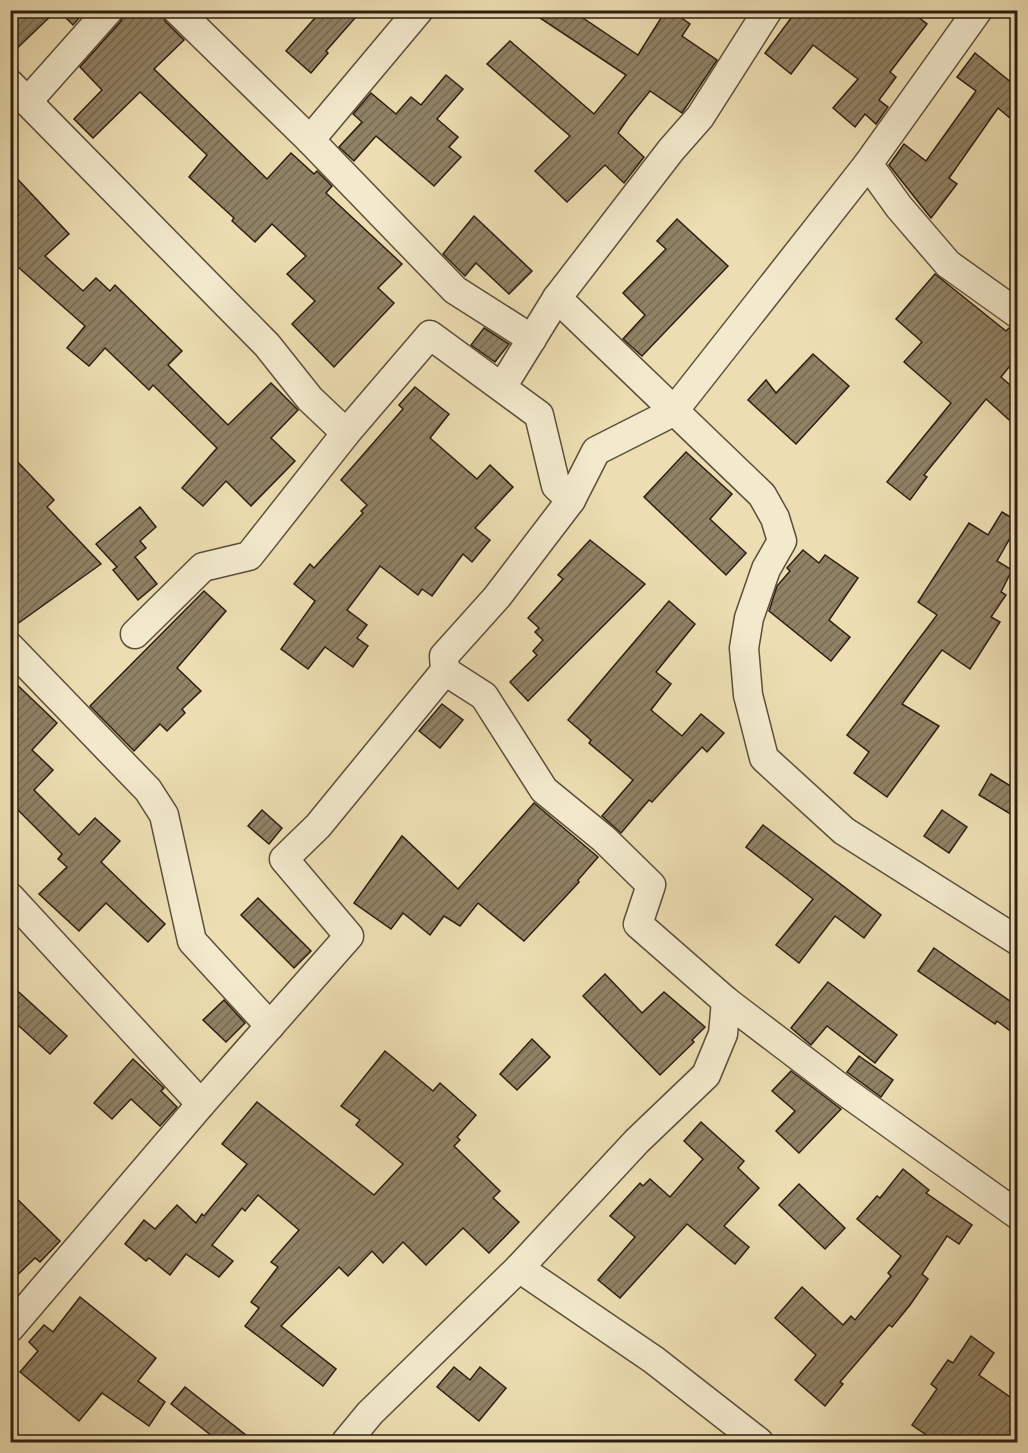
<svg xmlns="http://www.w3.org/2000/svg" width="1028" height="1453" font-family="Vollkorn,serif">
<style>
.building{fill:url(#building-hatch);stroke:#2c1e12;stroke-width:1.5}
.lines{fill:none;stroke-linecap:round;stroke-linejoin:round}
.street-casing{stroke:#5c4e3a;stroke-width:31}
.street{stroke:#f3eacd;stroke-width:28}
</style>
<defs>
<pattern id="building-hatch" width="6" height="6" patternUnits="userSpaceOnUse" patternTransform="scale(1.5)"><rect width="6" height="6" fill="#908265"/><path d="M-1 1l2-2M0 6l6-6M5 7l2-2" fill="none" stroke="#766a52"/></pattern>
</defs>
<rect width="100%" height="100%" fill="#ecdeb2"/>
<filter id="stains"><feTurbulence type="fractalNoise" baseFrequency=".00333" numOctaves="4"/><feColorMatrix values="0 0 0 0 .2 0 0 0 0 .09 0 0 0 0 .02 0 0 0 .5 -.17"/></filter>
<radialGradient id="worn" r=".72"><stop offset=".6" stop-color="#630" stop-opacity="0"/><stop offset="1" stop-color="#630" stop-opacity=".3"/></radialGradient>
<g class="building">
<path d="M19 10H57L10 55V19Z"/>
<path d="M58 10H86L73 25Z"/>
<path d="M125 10H161L165 21 184 40 154 69 267 179 291 153 314 174 317 171 332 186 326 193 402 264 378 288 394 303 334 367 292 324 315 301 287 274 306 256 272 224 255 242 232 221 234 218 189 177 207 155 140 92 93 138 74 119 102 90 80 67 121 21Z"/>
<path d="M322 10H362L326 51 328 53 311 73 286 51Z"/>
<path d="M528 10H571L638 55 666 10H670L690 24 682 36 717 60 682 113 650 91 629 117 618 133 644 157 624 183 605 165 567 202 535 171 570 136 487 64 510 41 594 114 626 75Z"/>
<path d="M797 10H909L927 24 890 72 896 77 879 100 888 107 876 124 865 114 855 127 833 108 858 79 813 45 791 74 765 53Z"/>
<path d="M975 53 1017 87V124L998 108 949 178 957 184 931 218 889 165 904 144 926 161 976 91 957 77Z"/>
<path d="M446 75 463 89 437 119 458 137 449 147 461 157 434 186 376 136 354 161 339 147 362 122 353 114 371 93 396 114 411 97 421 105Z"/>
<path d="M10 171 69 234 45 256 83 291 96 278 110 291 115 285 182 351 168 365 228 425 271 383 298 410 271 438 295 461 251 506 226 481 203 506 182 488 217 448 153 385 149 390 105 348 89 366 67 348 85 326 10 260Z"/>
<path d="M474 216 532 271 509 294 476 263 465 276 443 254Z"/>
<path d="M677 219 728 266 642 356 623 339 645 315 623 293 666 249 657 241Z"/>
<path d="M935 274 1006 331 1009 328 1017 330V357L1001 377 1017 391V427L986 399 924 475 927 477 910 500 887 482 951 403 904 362 922 342 896 319Z"/>
<path d="M484 328 509 344 495 362 471 345Z"/>
<path d="M813 354 849 386 796 444 748 400 766 380 776 393Z"/>
<path d="M415 387 449 414 430 438 477 479 490 465 513 487 475 528 490 540 472 562 463 554 432 596 422 589 418 595 380 566 347 610 367 625 357 638 368 646 353 667 325 647 308 669 281 649 315 601 294 584 310 564 314 568 363 513 361 511 367 505 341 480 403 409 399 405Z"/>
<path d="M686 452 732 494 710 519 746 553 726 575 644 497Z"/>
<path d="M10 454 54 500 47 507 101 564 10 629Z"/>
<path d="M140 507 156 527 140 541 146 548 135 557 157 584 138 600 113 570 117 567 96 544Z"/>
<path d="M1002 512 1017 521V526L997 561 1012 570 1001 592 1006 595 991 617 1000 622 970 669 942 650 902 704 939 726 887 797 854 773 869 752 847 735 937 615 918 602 969 523 988 535Z"/>
<path d="M590 540 645 584 528 701 510 682 537 655 533 651 543 640 535 632 539 628 528 618 563 579 558 575Z"/>
<path d="M803 550 819 563 825 555 858 578 829 620 850 637 831 661 769 611 777 586 790 571 787 568Z"/>
<path d="M204 591 226 611 177 668 201 691 182 709 185 713 167 731 160 724 134 751 90 706Z"/>
<path d="M669 601 695 624 656 672 671 684 651 710 682 736 701 714 724 733 707 752 702 747 652 802 649 800 621 833 602 816 633 780 589 743 591 740 568 720Z"/>
<path d="M10 678 57 723 32 750 53 770 34 790 79 835 95 818 120 841 101 862 165 924 148 942 106 903 79 931 39 894 67 867 58 859 62 854 16 808 10 814Z"/>
<path d="M442 704 463 720 440 748 419 731Z"/>
<path d="M991 774 1017 790V818L979 795Z"/>
<path d="M534 803 598 857 578 880 579 882 524 941 478 903 460 926 444 916 430 935 403 913 391 929 354 903 402 836 458 889Z"/>
<path d="M262 810 282 828 269 844 248 826Z"/>
<path d="M942 810 967 827 949 853 924 836Z"/>
<path d="M763 825 881 915 864 938 835 916 799 963 776 945 813 899 746 847Z"/>
<path d="M258 898 311 951 294 968 241 915Z"/>
<path d="M934 948 1017 1006V1036L997 1021 995 1024 918 971Z"/>
<path d="M605 974 642 1013 664 992 705 1027 692 1040 694 1042 660 1075 583 996Z"/>
<path d="M828 982 897 1035 875 1063 827 1026 811 1045 791 1028Z"/>
<path d="M10 984 67 1036 50 1054 10 1018Z"/>
<path d="M224 1000 245 1023 226 1042 203 1020Z"/>
<path d="M532 1039 550 1057 517 1090 500 1074Z"/>
<path d="M385 1051 433 1091 440 1083 476 1115 457 1137 460 1140 454 1146 500 1191 493 1198 519 1222 489 1253 463 1228 426 1265 403 1242 383 1263 372 1251 348 1276 339 1267 281 1326 336 1369 323 1386 245 1326 259 1308 251 1302 278 1267 271 1262 299 1230 258 1195 245 1211 242 1208 212 1245 233 1261 219 1277 186 1254 170 1275 149 1258 146 1261 125 1244 144 1220 155 1229 177 1205 196 1223 202 1214 204 1216 247 1164 222 1144 257 1102 374 1195 403 1164 356 1125 360 1120 341 1106Z"/>
<path d="M859 1056 893 1080 881 1097 847 1072Z"/>
<path d="M133 1059 164 1088 161 1091 177 1107 160 1126 131 1099 112 1119 94 1103Z"/>
<path d="M791 1071 841 1109 799 1153 776 1131 795 1111 772 1091Z"/>
<path d="M701 1122 744 1161 738 1168 759 1188 724 1226 749 1247 735 1264 687 1224 620 1298 598 1280 635 1237 610 1216 640 1183 643 1186 650 1179 670 1197 703 1159 684 1141Z"/>
<path d="M903 1169 929 1190 926 1193 972 1225 959 1244 947 1236 922 1274 928 1279 910 1305 892 1327 889 1325 840 1382 843 1384 825 1406 795 1380 816 1355 775 1318 802 1287 843 1325 851 1316 855 1320 891 1276 888 1273 901 1256 857 1219 877 1196 880 1198Z"/>
<path d="M799 1184 845 1228 825 1249 779 1205Z"/>
<path d="M10 1192 60 1241 40 1262 35 1258 10 1282Z"/>
<path d="M80 1297 156 1358 138 1381 165 1402 149 1426 102 1393 79 1421 20 1372 38 1351 29 1342 44 1325 53 1332Z"/>
<path d="M971 1336 994 1353 979 1375 1017 1402V1426L1006 1443H938L912 1425 937 1389 931 1384 948 1360 953 1363Z"/>
<path d="M454 1367 470 1380 480 1367 506 1388 479 1421 437 1387Z"/>
<path d="M185 1387 256 1443H221L171 1404Z"/>
</g>
<g class="lines">
<g class="street-casing">
<g id="street">
<path d="M177 10 310 140 455 290 532 339"/>
<path d="M10 84 267 345 310 399 346 433 430 335 539 415 556 486 571 500"/>
<path d="M28 101 109 10"/>
<path d="M310 140 419 10"/>
<path d="M868 164 899 207 948 264 1018 314"/>
<path d="M557 298 762 495 775 518 782 541 766 569 749 618 744 648 748 695 764 758 844 831 1018 941"/>
<path d="M502 387 557 298 671 150 700 117 768 10"/>
<path d="M135 634 203 567 249 556 346 433"/>
<path d="M10 647 148 790 164 815 192 941 270 1026"/>
<path d="M445 671 484 696 544 790 604 839 651 885 638 924 726 1001 843 1090 1018 1215"/>
<path d="M10 897 201 1104"/>
<path d="M519 1268 654 1360 759 1442"/>
<path d="M10 1328 201 1104 349 936 284 859 318 826 445 671 444 656 497 597 571 500 596 451 673 412 868 164 978 10"/>
<path d="M346 1442 370 1413 519 1268 637 1141 706 1075 723 1034 726 1001"/>
</g>
</g>
<use href="#street" class="street"/>
</g>
<rect width="1028" height="1453" fill="none" stroke="#ecdeb2" stroke-width="36"/>
<rect x="12" y="12" width="1004" height="1429" fill="none" stroke="#2c1e12" stroke-width="3"/>
<rect x="18" y="18" width="992" height="1417" fill="none" stroke="#2c1e12" stroke-width="1.5"/>
<rect width="100%" height="100%" filter="url(#stains)"/>
<rect width="100%" height="100%" fill="url(#worn)"/>
</svg>
